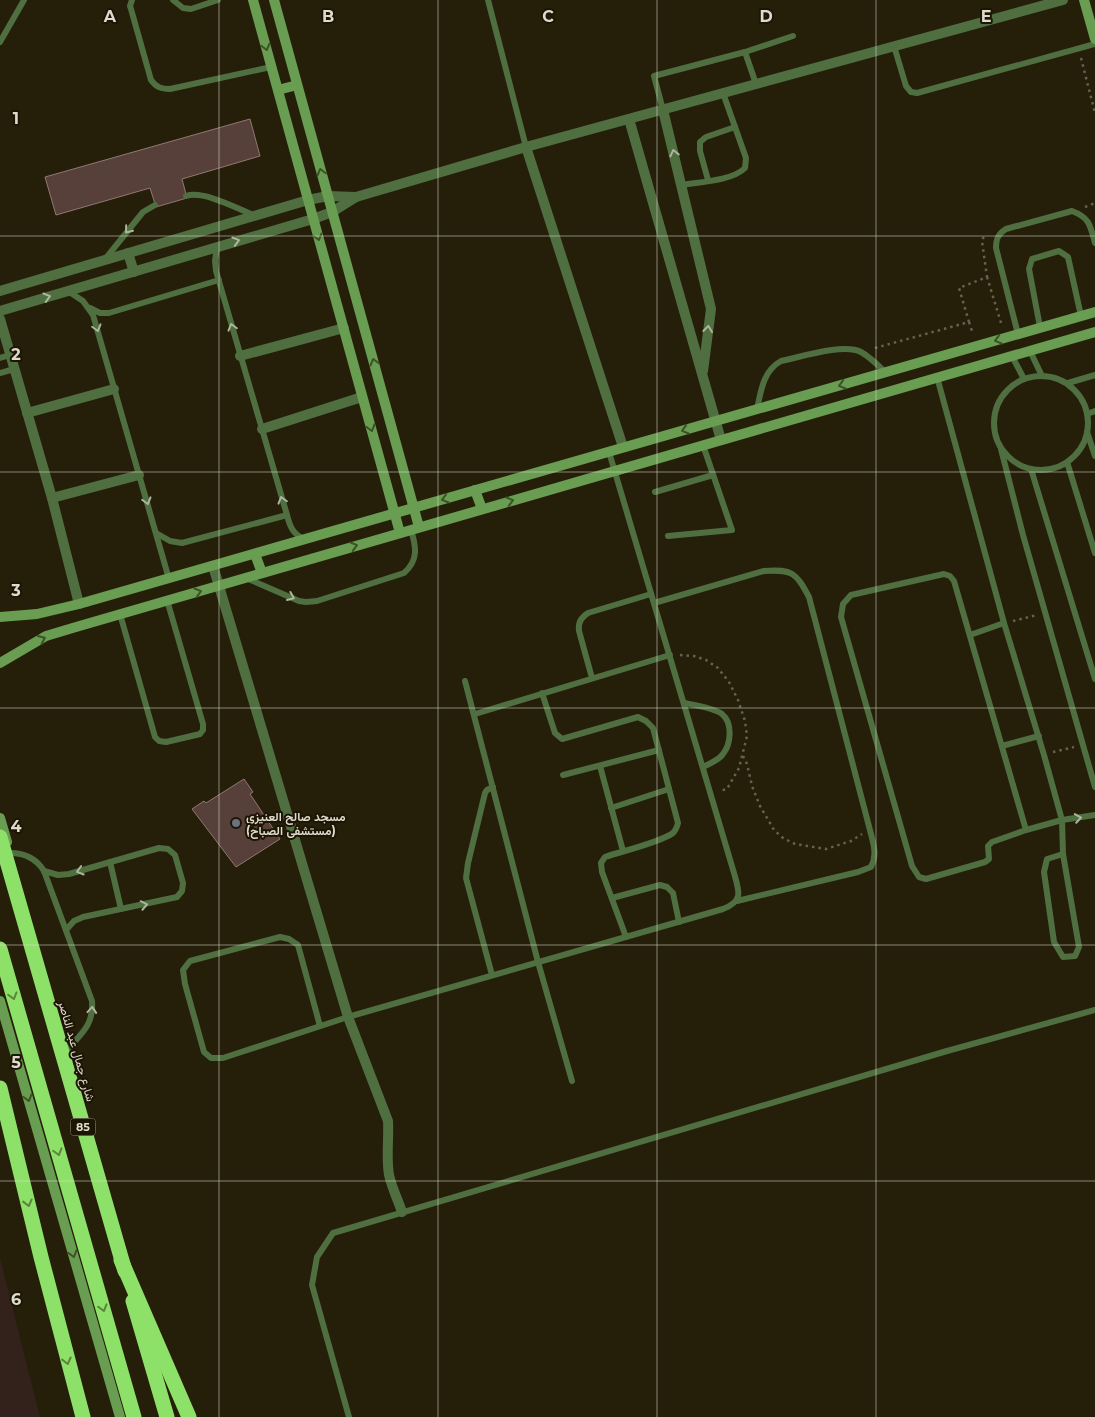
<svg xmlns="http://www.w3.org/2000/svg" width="1095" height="1417" font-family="Montserrat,Vazirmatn,sans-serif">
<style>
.medical{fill:#33221b}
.building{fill:#573f3a;stroke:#927772}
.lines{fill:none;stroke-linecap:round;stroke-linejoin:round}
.path{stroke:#66614f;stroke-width:2.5;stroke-dasharray:2.5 4;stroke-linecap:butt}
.lane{stroke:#4f6f41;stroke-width:6}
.street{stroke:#4f6f41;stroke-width:10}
.secondary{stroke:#689d52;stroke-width:10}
.highway{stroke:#8de168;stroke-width:15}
.highway-bridge{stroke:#8de168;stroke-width:15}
.oneway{stroke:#3e5227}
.oneway2{stroke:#acb59d}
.oneway3{stroke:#5a853b}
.grid{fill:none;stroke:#dedace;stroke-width:1;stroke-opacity:0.55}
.worship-dot{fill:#6b7280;stroke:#1c1503;stroke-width:2}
.labels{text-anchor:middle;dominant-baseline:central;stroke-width:4;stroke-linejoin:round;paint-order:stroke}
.shield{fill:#1c1503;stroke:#a49f91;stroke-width:1}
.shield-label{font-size:11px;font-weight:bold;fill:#dedace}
.poi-label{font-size:12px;font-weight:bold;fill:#dedace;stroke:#1c1503;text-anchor:start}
.street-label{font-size:12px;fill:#dedace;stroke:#1c1503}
.grid-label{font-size:16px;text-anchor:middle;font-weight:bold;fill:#dedace;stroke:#1c1503;stroke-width:4;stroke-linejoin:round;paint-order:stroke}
</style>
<rect width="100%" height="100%" fill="#251f0a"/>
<path class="medical" d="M0 1258 40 1417H0Z"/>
<g class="building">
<path d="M250 119 260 156 182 179 187 198 156 207 150 188 56 215 45 177Z"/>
<path d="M244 779 253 792 250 794 280 839 236 867 192 809 204 801 206 803Z"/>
</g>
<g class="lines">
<g class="path">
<path d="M1081 58 1095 113"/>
<path d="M1085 207 1095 203"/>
<path d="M987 277 1002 326"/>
<path d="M969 322 973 334"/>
<path d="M875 348 969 322 959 288 987 277 982 241 983 238 987 236"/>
<path d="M1013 621 1037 615"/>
<path d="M680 655 694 656 706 660 718 668 729 682 738 700 745 721 747 736 739 768 727 789 719 791"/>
<path d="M1053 752 1074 747"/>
<path d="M743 756 747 764 752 786 760 806 774 830 783 838 795 844 826 849 851 841 862 834"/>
</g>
<g class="lane">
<path d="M132 0 130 6 131 9 151 80C156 87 161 89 170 89L271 67"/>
<path d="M173 0 183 8 191 9 218 0"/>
<path d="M488 0 526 147"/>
<path d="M0 42 24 0"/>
<path d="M894 46 906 86 911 92 917 93 1095 44"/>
<path d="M745 52 756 84"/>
<path d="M663 110 654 76 745 52 793 36"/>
<path d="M708 180 700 151V142L706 137 735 127"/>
<path d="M681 185C699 182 732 181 745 168L746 158 723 93"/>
<path d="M186 196C204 190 238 209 256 216"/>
<path d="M217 247 215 261 216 271 287 515C290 527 293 534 304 539"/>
<path d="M106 258 143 212 155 205"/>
<path d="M68 291 83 301 93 315 169 579"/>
<path d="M90 308 100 313H109L219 280"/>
<path d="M1040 327 1029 269 1032 259 1059 251 1068 257 1081 316"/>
<path d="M1018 334 996 248C996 239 998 234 1006 229L1072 211C1090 218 1090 225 1095 243"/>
<path d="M1030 351 1042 376"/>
<path d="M1012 356 1024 379"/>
<path d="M0 358 10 355"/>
<path d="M0 373 14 369"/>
<circle cx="1041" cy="423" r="47"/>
<path d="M937 377 1004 623 1044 755 1062 820 1063 854 1079 947 1075 956 1063 957 1054 942 1044 872 1047 859 1063 854"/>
<path d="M1068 383 1095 375"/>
<path d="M757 409C761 391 763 371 781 361 801 357 844 343 861 352 870 357 878 365 885 372"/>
<path d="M1087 414 1095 411"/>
<path d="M1087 432 1095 456"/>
<path d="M1001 449 1023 535 1095 787"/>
<path d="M1067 462 1095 553"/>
<path d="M1031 469 1095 679"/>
<path d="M655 492 713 475"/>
<path d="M156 533 170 541 182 543 287 515"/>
<path d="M668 536 732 530 703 445"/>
<path d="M944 574 950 576 954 581 1026 830 992 842 988 846 989 859 985 862 926 879 919 877 912 866 841 617 843 604 851 595Z"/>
<path d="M246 578 299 601 306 602 317 601 404 573C419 560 416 546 411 530"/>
<path d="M654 603 764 571C793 569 796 573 809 597L871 834C874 846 877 856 871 867L858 872 737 901"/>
<path d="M120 614 155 737 159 741 166 742 200 734 203 730V724L167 600"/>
<path d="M970 635 1004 623"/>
<path d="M592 678 579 631C578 622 581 618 588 613L651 594"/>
<path d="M465 681 538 962 572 1081"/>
<path d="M542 693 555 733 562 739 638 717 646 721 653 728 678 823C677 827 676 830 673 833 659 843 622 851 605 857L601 863 602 872 626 937"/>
<path d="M684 703C694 705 714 708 722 714 733 723 731 744 723 754 719 760 709 764 703 767"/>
<path d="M475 714 670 655"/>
<path d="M1002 746 1039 736"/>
<path d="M600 766 623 851"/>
<path d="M563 775 659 750"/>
<path d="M611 808 669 789"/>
<path d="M1026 830 1062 820 1095 815"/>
<path d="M10 853C25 853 36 858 44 871L92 1001C94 1025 81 1034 67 1050"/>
<path d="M110 862 121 909"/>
<path d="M44 871 58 875 69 874 159 848 168 849 175 855 183 883 182 891 177 897 83 917 74 921 66 930"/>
<path d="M612 898 660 885 667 887 673 893 679 922"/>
<path d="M492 975 466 878 468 863 485 793 487 790 493 787"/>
<path d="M320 1026 298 945 289 939 280 937 190 961 183 970 185 984 204 1052 211 1058H223L348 1017 723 909C744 901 739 891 734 873L609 452"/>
<path d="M349 1417 312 1285 317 1257 333 1233 947 1051 1095 1010"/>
</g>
<g class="street">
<path d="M663 110 711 309 703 371"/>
<path d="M629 119 721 440"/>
<path d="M526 147 623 447"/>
<path d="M128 253 134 272"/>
<path d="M0 291 308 200 328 196 356 197 526 147 1063 0"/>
<path d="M0 311 313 219 332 212 356 197"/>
<path d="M0 319 52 498 79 604"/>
<path d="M240 356 344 328"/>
<path d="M27 413 114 389"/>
<path d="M262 429 362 397"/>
<path d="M52 498 139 475"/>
<path d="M213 566 348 1017 388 1121C389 1139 386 1157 389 1175 392 1188 398 1200 402 1212"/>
</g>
<g class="secondary">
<path d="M253 0 400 533"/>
<path d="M274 0 419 527"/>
<path d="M1084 0 1095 39"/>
<path d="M278 90 297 85"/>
<path d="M475 490 482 509"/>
<path d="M255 554 262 573"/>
<path d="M0 617 37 614 79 604 1095 312"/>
<path d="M0 663 46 636 76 627 1095 332"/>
<path d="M0 818 7 842"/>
<path d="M0 1001 120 1417"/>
</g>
<g class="highway">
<path d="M0 837 125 1271"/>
<path d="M0 949 134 1417"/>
<path d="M0 1088 41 1257 83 1417"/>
<path d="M133 1301 167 1417"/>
</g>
<path class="highway-bridge" d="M121 1260 189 1417"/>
</g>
<defs><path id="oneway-chevron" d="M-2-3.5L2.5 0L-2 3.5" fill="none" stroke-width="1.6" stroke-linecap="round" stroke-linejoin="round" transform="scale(1.25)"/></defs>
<g class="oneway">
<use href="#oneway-chevron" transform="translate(266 47) rotate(75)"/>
<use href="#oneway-chevron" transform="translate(321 172) rotate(-105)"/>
<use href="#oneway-chevron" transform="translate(318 237) rotate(75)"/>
<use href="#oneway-chevron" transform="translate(998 340) rotate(164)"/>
<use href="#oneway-chevron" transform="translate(374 362) rotate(-105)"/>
<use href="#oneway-chevron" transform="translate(842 385) rotate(164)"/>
<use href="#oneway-chevron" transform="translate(371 428) rotate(74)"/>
<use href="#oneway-chevron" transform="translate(685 430) rotate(164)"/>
<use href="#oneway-chevron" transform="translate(445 499) rotate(164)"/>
<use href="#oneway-chevron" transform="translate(510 501) rotate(-16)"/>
<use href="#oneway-chevron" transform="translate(354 546) rotate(-16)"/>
<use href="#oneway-chevron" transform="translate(198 592) rotate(-16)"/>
<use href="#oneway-chevron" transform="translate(42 639) rotate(-25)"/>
<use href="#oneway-chevron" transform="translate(28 1098) rotate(74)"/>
<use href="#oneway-chevron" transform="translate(73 1254) rotate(74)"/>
</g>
<g class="oneway2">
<use href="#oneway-chevron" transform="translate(674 153) rotate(-103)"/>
<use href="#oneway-chevron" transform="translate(128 230) rotate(129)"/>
<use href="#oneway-chevron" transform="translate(236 241) rotate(-16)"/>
<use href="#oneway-chevron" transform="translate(47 297) rotate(-16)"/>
<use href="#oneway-chevron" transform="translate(232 327) rotate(-106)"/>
<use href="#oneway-chevron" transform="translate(97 328) rotate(74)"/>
<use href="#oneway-chevron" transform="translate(708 329) rotate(-83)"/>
<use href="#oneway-chevron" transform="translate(282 500) rotate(-106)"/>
<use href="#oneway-chevron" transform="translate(147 501) rotate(74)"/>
<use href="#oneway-chevron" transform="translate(291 597) rotate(23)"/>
<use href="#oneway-chevron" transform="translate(1078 818) rotate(-9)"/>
<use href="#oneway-chevron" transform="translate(80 871) rotate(163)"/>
<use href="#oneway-chevron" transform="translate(144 905) rotate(-11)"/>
<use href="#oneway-chevron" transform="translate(92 1010) rotate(-85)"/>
</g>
<g class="oneway3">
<use href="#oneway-chevron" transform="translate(13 996) rotate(74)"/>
<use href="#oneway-chevron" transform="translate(58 1152) rotate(74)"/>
<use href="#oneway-chevron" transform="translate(28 1203) rotate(76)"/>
<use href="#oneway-chevron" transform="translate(103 1308) rotate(74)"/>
<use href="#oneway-chevron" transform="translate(67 1361) rotate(76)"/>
</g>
<path class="grid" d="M219 0V1417M438 0V1417M657 0V1417M876 0V1417M0 236H1095M0 472H1095M0 708H1095M0 945H1095M0 1181H1095"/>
<circle class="worship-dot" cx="236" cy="823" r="5"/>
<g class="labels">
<rect class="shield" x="70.5" y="1118.5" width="25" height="17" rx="4"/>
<g class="shield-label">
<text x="83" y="1127">85</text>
</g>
<g class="poi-label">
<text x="246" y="816">مسجد صالح العنيزي<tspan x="246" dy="14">(مستشفى الصباح)</tspan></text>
</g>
<g class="street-label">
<text transform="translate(77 1051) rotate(74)">شارع جمال عبد الناصر</text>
</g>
</g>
<g class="grid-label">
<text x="110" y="22">A</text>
<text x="328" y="22">B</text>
<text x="548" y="22">C</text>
<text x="766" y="22">D</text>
<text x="986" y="22">E</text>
<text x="16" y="124">1</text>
<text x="16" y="360">2</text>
<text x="16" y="596">3</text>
<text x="16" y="832">4</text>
<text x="16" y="1068">5</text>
<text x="16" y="1305">6</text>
</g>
</svg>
